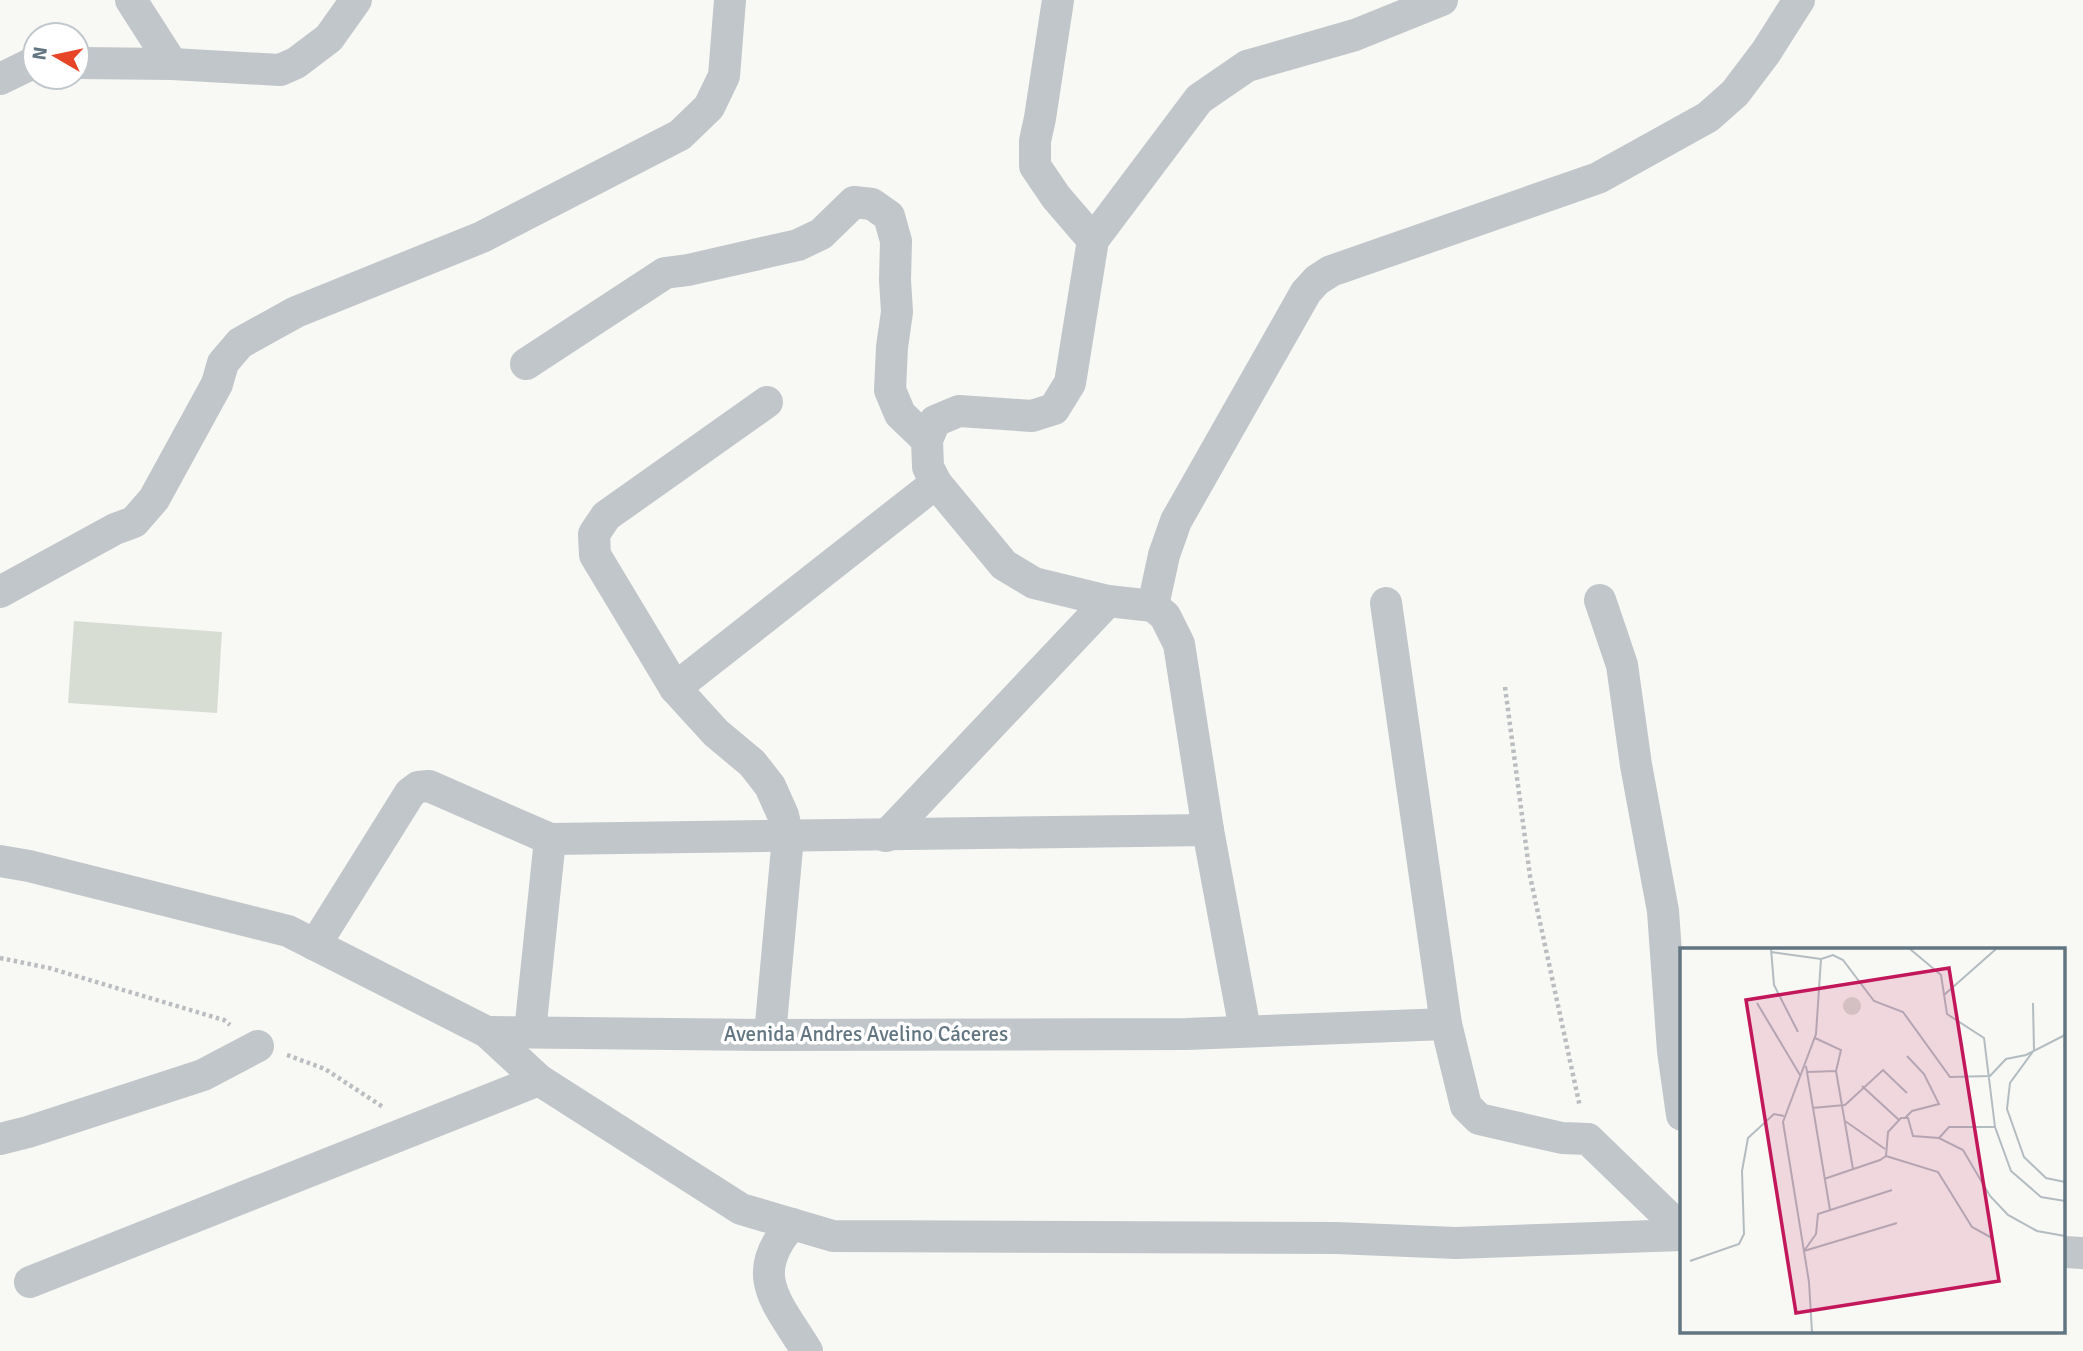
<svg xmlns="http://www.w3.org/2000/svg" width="2083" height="1351" font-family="Signika,sans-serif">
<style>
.green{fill:#d8ddd4}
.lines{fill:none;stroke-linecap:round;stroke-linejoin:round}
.path{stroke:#babec0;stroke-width:4.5;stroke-dasharray:3.5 3.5;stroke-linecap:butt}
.minor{stroke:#c0c6c9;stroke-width:32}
.labels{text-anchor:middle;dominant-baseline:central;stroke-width:7;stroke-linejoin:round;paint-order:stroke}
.street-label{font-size:21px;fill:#627681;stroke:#fff}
.inset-road{fill:none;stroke:#b3bcc0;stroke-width:2}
.view{fill:#c2185b;fill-opacity:0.15;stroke:#c2185b;stroke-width:3.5}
.inset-edge{fill:none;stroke:#627681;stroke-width:3.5}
</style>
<rect width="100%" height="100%" fill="#f8f8f5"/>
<path class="green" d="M74 621 222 632 217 713 68 703Z"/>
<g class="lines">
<g class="path">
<path d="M1505 687 1530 876 1580 1107"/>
<path d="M0 958 49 968 224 1020 230 1025"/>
<path d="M287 1055 325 1069 383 1107"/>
</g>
<g class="minor">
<path d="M131 0 172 64"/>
<path d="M1058 0 1040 118 1035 141V166L1056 197 1093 240"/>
<path d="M77 63 172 64 280 70 296 63 329 38 356 0"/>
<path d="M0 79 35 62"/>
<path d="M526 364 665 273 688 270 798 245 821 234 854 202 872 204 889 216 896 241 895 280 897 312 892 347 890 390 900 414 927 440"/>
<path d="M767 402 606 516 594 534 595 555 675 688 716 733 752 763 770 786 783 815 788 837 770 1035"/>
<path d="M0 592 115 529 134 522 154 499 217 384 223 363 240 343 296 312 482 237 680 135 709 107 724 76 730 0"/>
<path d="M1600 600 1622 665 1636 765 1663 911 1673 1051 1682 1115"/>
<path d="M1386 603 1446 1024 1466 1106 1479 1119 1562 1138 1588 1139 1682 1230"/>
<path d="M1153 606 1164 555 1176 521 1306 292 1317 280 1331 271 1598 178 1708 117 1735 93 1766 52 1799 0"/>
<path d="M675 688 936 483"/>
<path d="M886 836 1108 601"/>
<path d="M0 861 29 866 288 931 487 1032 539 1080 741 1209 833 1236 1336 1238 1456 1243 1682 1235"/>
<path d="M315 945 410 793 418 787 429 786 550 839 1208 830"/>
<path d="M1245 1030 1208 830 1179 644 1165 616 1153 606 1108 601 1034 583 1004 565 936 483 928 467 927 440 935 421 959 411 1032 416 1054 409 1070 383 1093 240 1199 99 1247 66 1355 35 1442 0"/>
<path d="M487 1032 770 1035 1186 1034 1446 1024"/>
<path d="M530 1032 550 839"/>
<path d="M0 1139 28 1132 203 1075 258 1046"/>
<path d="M792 1224C746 1275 778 1303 807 1351"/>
<path d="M2064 1252 2083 1253"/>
<path d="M30 1282 539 1080"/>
</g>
</g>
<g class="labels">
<g class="street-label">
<text x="866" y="1034">Avenida Andres Avelino Cáceres</text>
</g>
</g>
<g transform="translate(1680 948)">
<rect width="385" height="385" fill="#f8f8f5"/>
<path d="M163 58a9 9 0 1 1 18 0a9 9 0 1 1-18 0Z" fill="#d8ddd4"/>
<path class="inset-road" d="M91 1 94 37 118 84M230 1 261 27 267 66 304 90 315 179 331 223 361 249 385 253M91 4 141 11M264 47 316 1M77 55 120 127M353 55 354 102 330 135 327 161 344 209 366 230 385 234M135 90 161 102 156 123 173 221M126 118 150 262M127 124 156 123M182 138 219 172M132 160 165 157 203 122 227 145M225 170 232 163 259 156 244 126 227 108M165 173 205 201M259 190 269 179H315M206 208 258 224 292 279 312 290M144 231 200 212 206 208 208 184 221 170H228L233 188 259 190 283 202 310 248 328 267 357 283 385 288M124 303 136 286 138 266 212 242M124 303 217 275M10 313 59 296 64 286 62 223 68 190 94 166 104 168M132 384 129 334 103 174 136 86 141 11 153 7 163 12 194 53 223 64 270 129 310 128 326 111 346 107 385 87"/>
<path class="view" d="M269 20 319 333 116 365 66 52Z"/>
<rect width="385" height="385" class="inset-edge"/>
</g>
<g transform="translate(56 56) rotate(279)"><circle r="33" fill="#ffffff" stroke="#c0c8cd" stroke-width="2"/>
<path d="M0-5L12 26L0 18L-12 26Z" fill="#e64627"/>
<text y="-10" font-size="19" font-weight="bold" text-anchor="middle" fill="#627681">N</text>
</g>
</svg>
